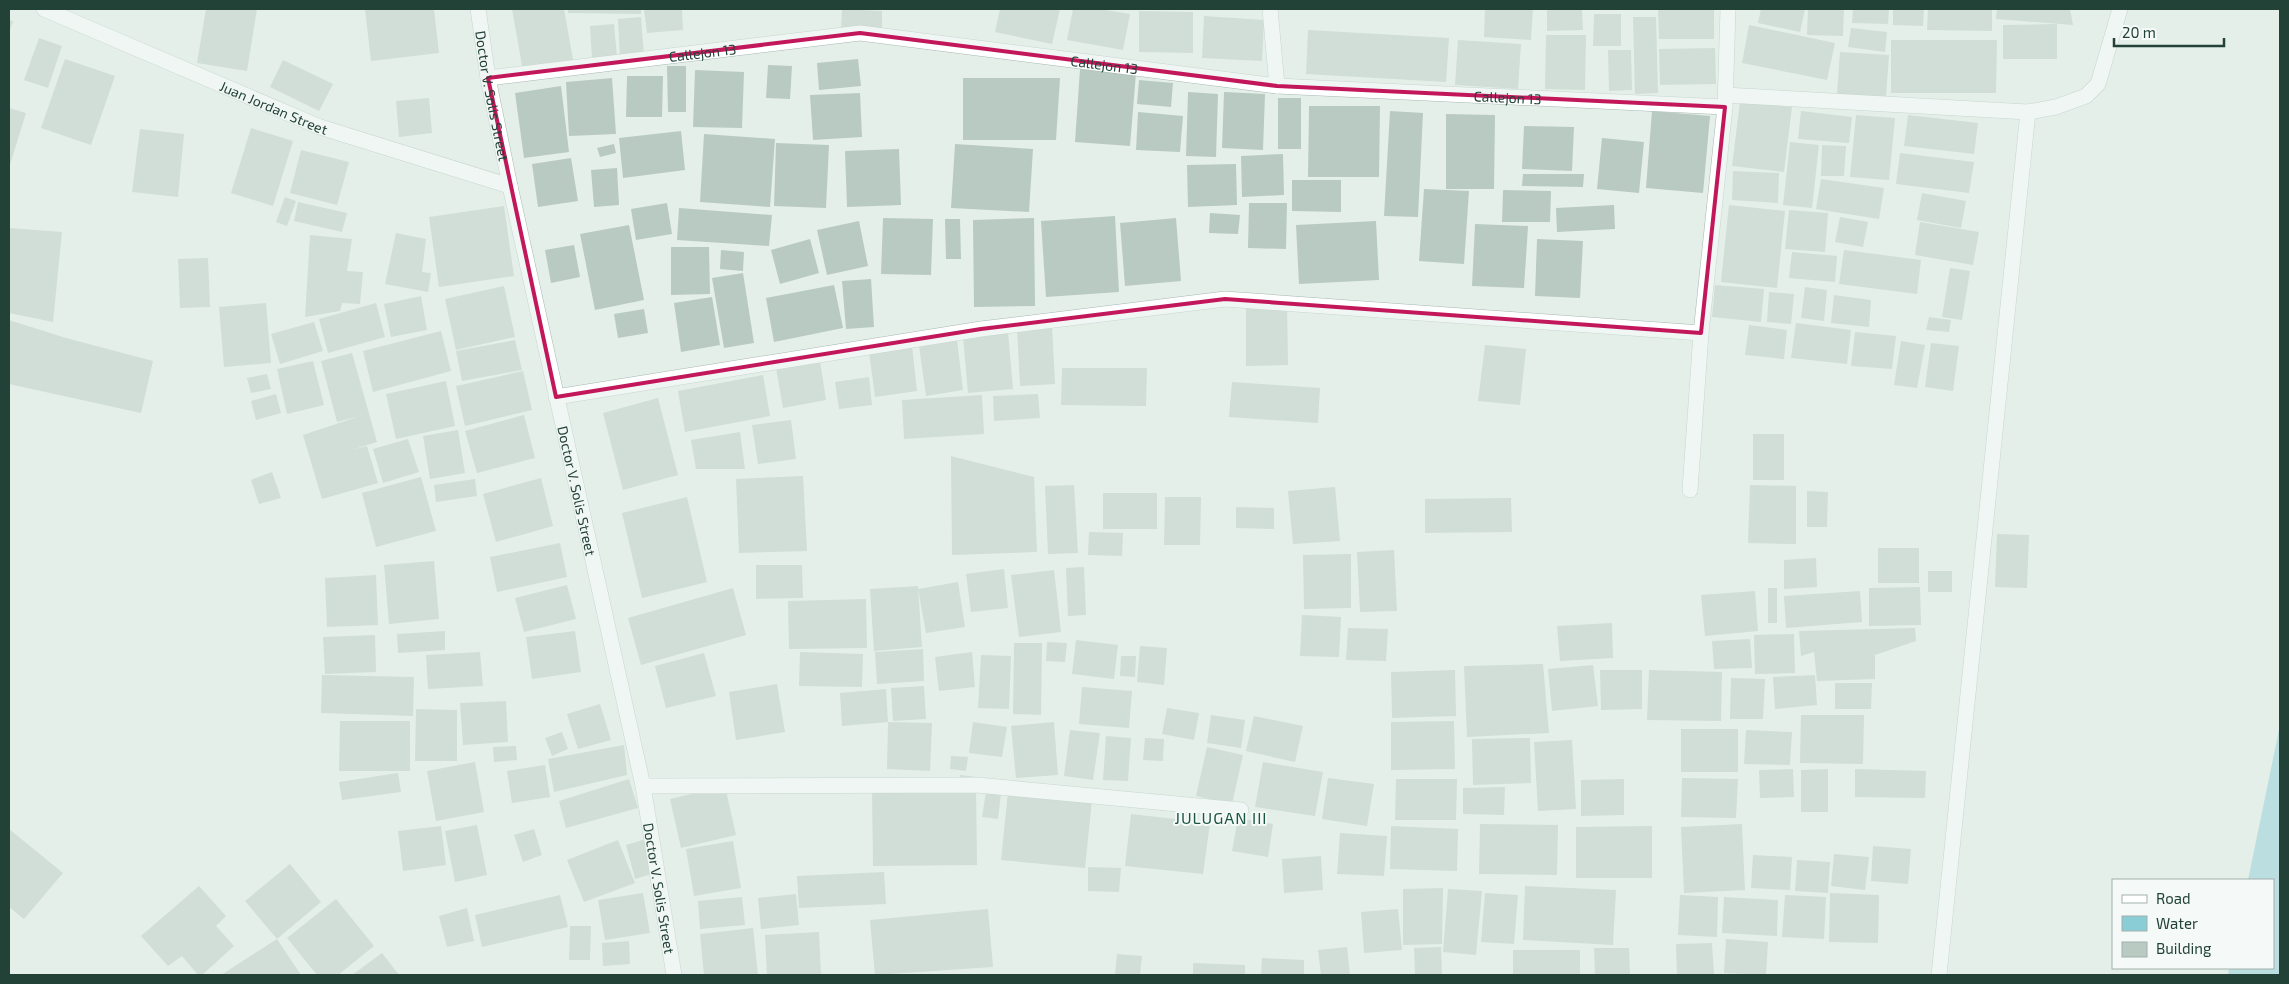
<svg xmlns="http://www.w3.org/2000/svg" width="2289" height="984" font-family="'Exo 2',sans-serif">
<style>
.water{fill:#8acdd6}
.building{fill:#b9cac2}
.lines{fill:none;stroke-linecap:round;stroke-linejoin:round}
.minor-casing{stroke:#a6b8b1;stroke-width:16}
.minor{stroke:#fff;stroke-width:15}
.marked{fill:none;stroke:#c2185b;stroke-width:4;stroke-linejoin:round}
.labels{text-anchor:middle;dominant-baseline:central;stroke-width:4;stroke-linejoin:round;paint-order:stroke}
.street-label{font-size:14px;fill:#224238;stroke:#f5faf8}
.quarter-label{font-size:16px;letter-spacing:1px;fill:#1d5545;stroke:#f5faf8}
</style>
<rect width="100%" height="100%" fill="#e4efea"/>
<path class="water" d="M2280 725V975H2228L2229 968H2273V880H2248Z"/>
<g class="building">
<path d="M206 9H257L247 71 197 63Z"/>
<path d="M365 9H434L439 53 371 61Z"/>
<path d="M512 9H564L574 65 523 71Z"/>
<path d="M568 9H641V14L568 13Z"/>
<path d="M644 9H682L683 30 647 33Z"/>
<path d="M842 9 882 11V31L841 29Z"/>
<path d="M1000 9H1060L1052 44 995 32Z"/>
<path d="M1073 9H1099L1130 14 1123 50 1067 40Z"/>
<path d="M1485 9H1533L1531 40 1484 37Z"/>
<path d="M1570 9H1582L1583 30 1547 31V10Z"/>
<path d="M1658 9H1714V39H1659Z"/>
<path d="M1761 9H1805L1800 32 1758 23Z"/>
<path d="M1808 9H1844L1843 36 1807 35Z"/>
<path d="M1853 9H1889L1888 24 1852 23Z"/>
<path d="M1893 9H1924L1923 26 1893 25Z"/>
<path d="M1928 9H1992V31L1927 30Z"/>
<path d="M1997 9H2070L2073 25 1996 19Z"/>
<path d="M1139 11 1193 12V53L1139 52Z"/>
<path d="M1594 14H1621V46H1593Z"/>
<path d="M1204 16 1264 20 1262 61 1202 58Z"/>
<path d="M641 17 644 57 620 59 618 19Z"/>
<path d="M1633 17H1656L1658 93 1635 94Z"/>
<path d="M9 20 13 21 9 33Z"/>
<path d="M614 24 617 57 592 58 590 26Z"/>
<path d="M2057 24V59H2003V25Z"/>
<path d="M1749 25 1835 43 1827 80 1742 63Z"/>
<path d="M1851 28 1887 32 1885 52 1848 47Z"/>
<path d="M1308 30 1449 38 1446 82 1306 74Z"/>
<path d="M1546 35H1586L1585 90 1545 89Z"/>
<path d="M39 38 62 46 48 88 24 80Z"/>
<path d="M1458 40 1521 44 1518 89 1455 85Z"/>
<path d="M1891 40H1997L1996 93H1891Z"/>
<path d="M1715 48 1716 84 1660 85 1659 49Z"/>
<path d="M1608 50H1631L1632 90 1609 91Z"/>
<path d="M1840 52 1889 55 1886 97 1837 94Z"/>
<path d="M65 59 115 76 91 145 41 128Z"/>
<path d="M858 59 861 86 819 90 817 63Z"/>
<path d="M283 60 333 84 319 111 270 87Z"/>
<path d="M768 65 792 66 790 99 766 98Z"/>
<path d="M667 66H686V112H668Z"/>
<path d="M1080 69 1136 73 1130 146 1075 142Z"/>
<path d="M695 70 744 72 742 128 693 127Z"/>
<path d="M627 76H663L662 117H626Z"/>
<path d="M612 78 616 134 569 136 566 82Z"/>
<path d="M963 78H1060L1056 140H963Z"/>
<path d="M1139 80 1173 83 1171 107 1137 104Z"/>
<path d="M561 86 569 152 524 158 515 93Z"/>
<path d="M1188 92 1218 94 1216 157 1186 156Z"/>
<path d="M1224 92 1265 94 1263 150 1222 148Z"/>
<path d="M860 93 862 137 813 140 810 95Z"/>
<path d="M429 98 432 133 399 137 396 101Z"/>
<rect x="1278" y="98" width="23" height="51"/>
<path d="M1740 102 1792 107 1784 172 1732 166Z"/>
<path d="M1309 106H1380L1379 177H1308Z"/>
<path d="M9 108 26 113 9 168Z"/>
<path d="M1390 111 1423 113 1418 217 1384 216Z"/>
<path d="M1652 111 1710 116 1703 193 1646 188Z"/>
<path d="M1801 111 1852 117 1849 143 1798 139Z"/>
<path d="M1138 112 1183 116 1180 152 1136 150Z"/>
<path d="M1446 114 1495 115 1494 189H1446Z"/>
<path d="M1856 115 1895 118 1889 180 1850 177Z"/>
<path d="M1908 115 1978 123 1974 154 1904 146Z"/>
<path d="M1524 126 1574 127 1572 171 1522 169Z"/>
<path d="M251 128 293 141 273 206 231 193Z"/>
<path d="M140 129 184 134 178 197 132 192Z"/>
<path d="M681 131 685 170 623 178 619 138Z"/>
<path d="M704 134 775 139 770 207 700 202Z"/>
<path d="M1602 138 1644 142 1639 193 1597 189Z"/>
<path d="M1790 142 1819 145 1812 208 1783 205Z"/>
<path d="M776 143 829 145 826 208 774 206Z"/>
<path d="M614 144 616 153 600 157 597 148Z"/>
<path d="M955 144 1033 149 1029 212 951 208Z"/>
<path d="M1822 145 1846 146 1844 176H1821Z"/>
<path d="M899 149 901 205 847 207 845 151Z"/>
<path d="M301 150 349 162 337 205 290 193Z"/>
<path d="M1900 153 1974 162 1969 193 1896 184Z"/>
<path d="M1283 154 1284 195 1242 197 1241 156Z"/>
<path d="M571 158 578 201 538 207 532 164Z"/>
<path d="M1236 164 1237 205 1188 207 1187 165Z"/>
<path d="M617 168 619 205 594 207 591 170Z"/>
<path d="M1733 171 1779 173 1778 203 1732 200Z"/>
<path d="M1523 174H1584L1583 187 1522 186Z"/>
<path d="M1821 179 1884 188 1879 219 1816 209Z"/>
<path d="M1292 180H1341V212L1292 211Z"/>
<path d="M1424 189 1469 191 1464 264 1419 261Z"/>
<path d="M1503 190 1551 191 1550 222H1502Z"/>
<path d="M1922 193 1966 201 1961 228 1917 220Z"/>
<path d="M285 197 296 201 287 226 276 222Z"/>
<path d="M298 202 347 213 342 232 294 221Z"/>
<path d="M667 203 672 234 636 240 631 209Z"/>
<path d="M1249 203H1287L1286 249 1248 248Z"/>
<path d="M1614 205 1615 229 1557 232 1556 208Z"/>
<path d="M1729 205 1785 211 1777 288 1721 282Z"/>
<path d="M504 206 514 276 439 287 429 217Z"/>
<path d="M679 208 772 215 769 246 677 240Z"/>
<path d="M1789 210 1828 213 1825 252 1785 249Z"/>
<path d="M1210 213 1240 215 1238 234 1209 233Z"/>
<path d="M1115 216 1119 292 1046 297 1041 221Z"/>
<path d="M1840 217 1868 222 1863 247 1835 242Z"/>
<path d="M883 218 933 219 931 275 881 274Z"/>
<path d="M1034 218 1035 306 974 307 973 220Z"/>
<path d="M1176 218 1181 281 1125 286 1120 223Z"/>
<path d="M945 219H960L961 259H946Z"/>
<path d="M859 221 868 266 827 275 817 230Z"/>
<path d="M1376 221 1379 280 1299 284 1296 225Z"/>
<path d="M1920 222 1979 232 1973 265 1915 255Z"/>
<path d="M1475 224 1528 226 1524 288 1472 286Z"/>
<path d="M629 225 644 300 595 310 580 234Z"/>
<path d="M9 228 62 232 53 322 9 313Z"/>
<path d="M396 233 426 239 422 272 431 273 428 292 385 284Z"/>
<path d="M310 235 352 239 347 271 363 272 360 304 342 303 340 311 305 317Z"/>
<path d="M810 239 819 273 780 284 771 250Z"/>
<path d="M1537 239 1583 241 1580 298 1535 296Z"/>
<path d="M574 245 580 277 551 283 545 250Z"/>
<path d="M671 247H709L710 294 671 295Z"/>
<path d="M721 250 744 252 743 271 720 269Z"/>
<path d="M1844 250 1921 260 1917 294 1839 284Z"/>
<path d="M1792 252 1837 256 1835 282 1789 278Z"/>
<path d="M208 258 210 307 180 308 178 259Z"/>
<path d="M1950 268 1970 271 1962 320 1942 317Z"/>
<path d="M743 273 754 343 724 348 712 278Z"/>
<path d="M871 279 874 327 846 329 842 281Z"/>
<path d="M834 285 843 328 774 342 766 298Z"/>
<path d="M1715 285 1764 289 1761 322 1712 317Z"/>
<path d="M504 286 515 337 456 350 445 299Z"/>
<path d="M1805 287 1827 290 1824 321 1801 318Z"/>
<path d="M1769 292 1794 294 1791 324 1767 322Z"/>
<path d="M1834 295 1871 300 1869 327 1831 323Z"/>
<path d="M421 296 427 330 391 337 384 304Z"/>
<path d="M712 297 720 345 681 352 674 303Z"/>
<path d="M266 303 271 363 224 367 219 307Z"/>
<path d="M376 303 385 337 328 353 319 319Z"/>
<path d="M1287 304 1288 365 1246 366V305Z"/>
<path d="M644 309 648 333 618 338 614 314Z"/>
<path d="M1929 317 1951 320 1949 332 1926 330Z"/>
<path d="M9 320 66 338 153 361 141 413 9 384Z"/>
<path d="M314 322 323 351 280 364 271 334Z"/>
<path d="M1796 323 1851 330 1847 364 1791 358Z"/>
<path d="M1052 325 1055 384 1020 386 1017 327Z"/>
<path d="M1749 325 1787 330 1784 359 1745 355Z"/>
<path d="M441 331 451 371 373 392 363 351Z"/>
<path d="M1008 332 1013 389 968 393 963 337Z"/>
<path d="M1855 332 1896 336 1892 369 1851 366Z"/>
<path d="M515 340 522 370 462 381 456 351Z"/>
<path d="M957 340 963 390 926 396 919 346Z"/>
<path d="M1901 341 1925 345 1917 388 1894 385Z"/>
<path d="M1931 343 1959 346 1953 391 1925 387Z"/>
<path d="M1485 345 1526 349 1520 405 1478 401Z"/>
<path d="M912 346 917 391 875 397 869 352Z"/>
<path d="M352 353 377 442 351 450 367 446 378 483 322 499 303 435 360 416 337 422 321 361Z"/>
<path d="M313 361 324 405 287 414 277 369Z"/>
<path d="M820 361 826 400 783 408 776 368Z"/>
<path d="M1062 368H1147L1146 406 1061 405Z"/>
<path d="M523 371 532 410 465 426 456 386Z"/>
<path d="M267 374 271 389 251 393 247 378Z"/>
<path d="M763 375 770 416 685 432 678 391Z"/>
<path d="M869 377 872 405 839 409 835 382Z"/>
<path d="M446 381 455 426 396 439 386 394Z"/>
<path d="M1232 382 1320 388 1318 423 1229 417Z"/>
<path d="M276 394 281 413 256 420 251 401Z"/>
<path d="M1038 394 1040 418 994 421 993 396Z"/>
<path d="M982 395 984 434 904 439 902 400Z"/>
<path d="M658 398 678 475 623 490 603 413Z"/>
<path d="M524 415 535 458 477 473 465 431Z"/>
<path d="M791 420 796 459 758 464 752 425Z"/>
<path d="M458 430 465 473 430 479 423 436Z"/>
<path d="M740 432 745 469H696L691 440Z"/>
<rect x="1753" y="434" width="31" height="46"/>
<path d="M408 439 419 472 383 483 373 449Z"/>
<path d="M951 456 1034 477 1037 552 952 555Z"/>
<path d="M272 472 281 498 259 504 251 480Z"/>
<path d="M803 476 807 551 739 553 736 479Z"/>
<path d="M421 477 436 531 376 547 362 493Z"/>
<path d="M541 478 553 526 496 542 483 494Z"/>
<path d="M475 479 477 496 436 502 434 485Z"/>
<path d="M1074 485 1078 553 1048 554 1045 486Z"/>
<path d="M1750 485 1796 486V544L1748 543Z"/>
<path d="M1335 487 1340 541 1293 544 1288 491Z"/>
<path d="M1807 491 1828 492 1827 527H1807Z"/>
<rect x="1103" y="493" width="54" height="36"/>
<path d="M687 497 707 582 642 598 622 513Z"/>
<path d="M1165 497H1201L1200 545H1164Z"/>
<path d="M1511 498 1512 532 1425 533V499Z"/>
<path d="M1236 507 1274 508V529L1236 528Z"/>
<path d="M1089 532 1123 533 1122 556 1088 555Z"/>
<path d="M1997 534 2029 535 2027 588 1995 587Z"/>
<path d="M560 543 567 577 497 592 490 557Z"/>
<rect x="1878" y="548" width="41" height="35"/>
<path d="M1394 550 1397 611 1360 612 1357 552Z"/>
<path d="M1351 554V608L1304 609 1303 555Z"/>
<path d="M1816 558 1817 587 1784 589V560Z"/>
<path d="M434 561 439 619 389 624 384 565Z"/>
<path d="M756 565H802L803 598 756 599Z"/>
<path d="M1084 567 1086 615 1068 616 1066 568Z"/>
<path d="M1004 569 1008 608 971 612 966 574Z"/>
<path d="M1054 570 1061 632 1019 637 1011 575Z"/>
<rect x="1928" y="571" width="24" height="21"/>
<path d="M376 575 378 625 327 627 325 578Z"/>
<path d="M958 582 965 627 926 633 918 589Z"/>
<path d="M567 585 576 619 524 632 515 598Z"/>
<path d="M918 586 922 647 874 651 870 589Z"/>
<path d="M1920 587 1921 625 1869 626V588Z"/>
<path d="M733 588 746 635 641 665 628 618Z"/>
<rect x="1768" y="588" width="9" height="35"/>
<path d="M1755 591 1758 631 1705 636 1701 595Z"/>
<path d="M1860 591 1862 622 1786 628 1784 596Z"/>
<path d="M866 599 867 648 789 649 788 601Z"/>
<path d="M1302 615 1341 617 1339 657 1300 656Z"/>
<path d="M1612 623 1613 658 1560 661 1557 626Z"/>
<path d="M1348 628 1388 629 1386 661 1346 660Z"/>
<path d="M1915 628 1916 641 1875 655V679L1817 681 1814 652 1801 656 1799 631Z"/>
<path d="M445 631V650L398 653 397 634Z"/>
<path d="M575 631 581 672 532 679 526 637Z"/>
<path d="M1794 634 1795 673 1755 674 1754 635Z"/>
<path d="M375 635 376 672 325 674 323 637Z"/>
<path d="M1750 639 1752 668 1714 669 1712 641Z"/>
<path d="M1076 640 1118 645 1114 679 1072 674Z"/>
<path d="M1047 642 1067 643 1065 662 1046 661Z"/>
<path d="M1014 643H1042L1041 715 1013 714Z"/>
<path d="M1140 646 1167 648 1164 685 1137 682Z"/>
<path d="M923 649 924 681 877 684 875 652Z"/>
<path d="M480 652 483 686 428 689 426 655Z"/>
<path d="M800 652 863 654 862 687 799 686Z"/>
<path d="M972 652 975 687 939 691 935 657Z"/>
<path d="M704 653 716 696 666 708 655 666Z"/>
<path d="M981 655 1011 656 1009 709 978 708Z"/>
<path d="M1121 656H1136L1135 677 1120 676Z"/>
<path d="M1543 664 1549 733 1467 737 1464 666Z"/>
<path d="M1593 665 1598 706 1552 711 1548 669Z"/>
<path d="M1455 670 1456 716 1392 718 1391 672Z"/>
<path d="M1600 670H1642V709L1601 710Z"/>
<path d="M1649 670 1722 672 1721 721 1647 720Z"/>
<path d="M322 675 414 677 413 716 321 713Z"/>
<path d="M1815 675 1817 705 1775 709 1773 677Z"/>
<path d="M1731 678 1765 679 1763 719H1730Z"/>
<path d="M1835 683H1872L1871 709H1835Z"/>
<path d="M777 684 785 732 736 740 729 692Z"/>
<path d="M924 686 926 719 893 721 891 688Z"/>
<path d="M1082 687 1132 691 1129 728 1079 724Z"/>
<path d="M886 689 888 722 842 726 840 693Z"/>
<path d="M506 701 508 742 463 745 460 703Z"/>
<path d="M600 704 611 740 578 749 567 714Z"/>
<path d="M1167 708 1199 713 1194 740 1162 734Z"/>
<path d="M416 709 457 710V761H415Z"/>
<path d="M1211 715 1245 720 1241 748 1207 743Z"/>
<path d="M1801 715H1864L1863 764 1800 763Z"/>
<path d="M1254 716 1303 726 1295 762 1246 751Z"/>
<path d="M340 721H410V771H339Z"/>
<path d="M1454 721 1455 769 1391 770V722Z"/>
<path d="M888 722 932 723 930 771 887 769Z"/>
<path d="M973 722 1007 727 1002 757 969 753Z"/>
<path d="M1054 722 1058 775 1016 778 1011 726Z"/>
<rect x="1681" y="729" width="57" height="43"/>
<path d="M1070 730 1100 733 1093 780 1064 776Z"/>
<path d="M1746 730 1792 732 1790 765 1744 764Z"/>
<path d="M562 732 568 749 552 756 545 738Z"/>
<path d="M1106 736 1131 738 1128 781 1103 780Z"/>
<path d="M1145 738 1164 739 1163 761 1143 760Z"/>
<path d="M1530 738 1531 783 1473 785 1472 739Z"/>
<path d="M1572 740 1576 809 1538 811 1534 742Z"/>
<path d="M624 745 627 775 554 792 548 759Z"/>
<path d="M516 746 517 760 494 762 493 747Z"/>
<path d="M1207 747 1243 755 1232 804 1196 796Z"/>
<path d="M951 756 968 757 966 771 950 769Z"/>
<path d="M475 762 484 812 436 821 427 771Z"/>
<path d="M1263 762 1323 772 1315 816 1255 807Z"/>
<path d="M545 765 550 797 512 803 507 771Z"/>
<path d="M1793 769 1794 797 1760 798 1759 770Z"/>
<path d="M1828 769V812H1801V770Z"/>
<path d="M1855 769 1926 771 1925 798 1855 797Z"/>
<path d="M398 773 401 792 342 800 339 782Z"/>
<path d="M960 775 977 777 976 784 959 782Z"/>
<path d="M1328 778 1374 784 1367 826 1322 819Z"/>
<path d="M1682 778 1738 779 1736 818 1681 817Z"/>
<path d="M629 779 638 808 566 828 559 801Z"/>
<path d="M1396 779H1457L1456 820H1395Z"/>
<path d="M1624 779V815L1581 816V780Z"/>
<path d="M976 785 977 865 873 866 872 787Z"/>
<path d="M725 786 736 835 681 848 670 799Z"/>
<path d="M1505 787 1504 815 1463 814V788Z"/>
<path d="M986 792 1001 793 998 819 982 817Z"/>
<path d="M1008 792 1092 800 1085 868 1001 860Z"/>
<path d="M1131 814 1210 823 1203 874 1125 866Z"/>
<path d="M1238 818 1273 824 1268 857 1232 851Z"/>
<path d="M1480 824 1558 825 1557 875 1479 874Z"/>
<path d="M1742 824 1745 890 1684 893 1681 827Z"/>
<path d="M477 825 487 875 455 882 445 831Z"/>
<path d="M441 826 446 865 403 871 398 831Z"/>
<path d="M1391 826 1458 829 1457 871 1390 869Z"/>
<path d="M1652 826V878H1576V827Z"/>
<path d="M9 829 63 873 24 919 9 907Z"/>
<path d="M534 829 542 855 523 862 514 835Z"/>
<path d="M1340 833 1387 836 1384 876 1337 874Z"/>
<path d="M646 839 655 873 635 879 626 845Z"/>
<path d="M618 840 635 883 584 902 567 860Z"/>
<path d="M733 841 741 888 694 896 686 849Z"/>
<path d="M1873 846 1911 849 1908 884 1871 881Z"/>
<path d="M1834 854 1869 857 1865 890 1831 886Z"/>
<path d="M1753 855 1792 857 1790 890 1751 888Z"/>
<path d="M1321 856 1323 890 1284 893 1282 859Z"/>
<path d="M1797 860 1830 862 1828 893 1795 891Z"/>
<path d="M290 864 321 902 277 939 245 901Z"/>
<path d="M1088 867 1121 868 1119 892 1088 891Z"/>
<path d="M884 872 886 904 799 908 797 876Z"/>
<path d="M199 886 226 916 216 926 234 946 202 975H198L182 956 168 966 141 936Z"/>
<path d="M1525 886 1616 890 1613 945 1523 940Z"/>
<path d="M1443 888 1442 944 1403 945V889Z"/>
<path d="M1448 889 1482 891 1476 955 1443 952Z"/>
<path d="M643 893 650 933 605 940 598 900Z"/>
<path d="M1485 893 1518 895 1514 944 1481 942Z"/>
<path d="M1830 893 1879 895 1878 943 1829 942Z"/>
<path d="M796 894 799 925 761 929 758 898Z"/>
<path d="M560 895 568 927 482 947 475 915Z"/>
<path d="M1680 895 1718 897 1717 937 1678 935Z"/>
<path d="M1785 895 1826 897 1824 939 1782 937Z"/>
<path d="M742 897 745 925 700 929 698 901Z"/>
<path d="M1724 897 1778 900 1777 936 1722 933Z"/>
<path d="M336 899 374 946 338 975H317L287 938Z"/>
<path d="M467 908 474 941 447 947 439 916Z"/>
<path d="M988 909 993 967 875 975 870 920Z"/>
<path d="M1398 909 1402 950 1364 953 1361 912Z"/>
<path d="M570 926H591L590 960H569Z"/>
<path d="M753 928 758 975H704L700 934Z"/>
<path d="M819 932 821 975H767L765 935Z"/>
<path d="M277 939 301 975H221Z"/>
<path d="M1726 939 1768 942 1766 975 1724 973Z"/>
<path d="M629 941 630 964 603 966 602 943Z"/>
<path d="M1712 943 1714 975H1677L1676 944Z"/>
<path d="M1347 947 1350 975H1321L1318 950Z"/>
<path d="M1441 947 1442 975H1415L1414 948Z"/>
<path d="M1594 948H1629L1630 975H1595Z"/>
<rect x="1513" y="950" width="67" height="25"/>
<path d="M382 953 399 975H352Z"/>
<path d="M1117 954 1142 956 1140 975H1115Z"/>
<path d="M1262 958 1304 960V975H1261Z"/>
<path d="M1193 963 1245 965V975H1193Z"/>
</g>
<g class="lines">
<g class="minor-casing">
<g id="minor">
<path id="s1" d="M44 9 320 127 510 186"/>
<path id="s2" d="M478 9 488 78 510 186 643 786 674 975"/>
<path d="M1270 9 1277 86"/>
<path id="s3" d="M488 78 860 33 1277 86 1725 107"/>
<path d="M1725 95 2028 112 2056 107 2086 96 2098 84 2120 9"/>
<path d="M556 397 981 329 1225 299 1701 333"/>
<path d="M1690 490 1701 333 1725 107 1728 9"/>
<path d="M643 786 977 785 1241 810"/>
<path d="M1939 975 2028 112"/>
</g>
</g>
<use href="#minor" class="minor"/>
</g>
<path d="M0 0H2289V984H0ZM860 33 1277 86 1725 107 1701 333 1225 299 981 329 556 397 488 78Z" fill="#e4efea" fill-opacity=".55" fill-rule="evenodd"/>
<path class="marked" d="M860 33 1277 86 1725 107 1701 333 1225 299 981 329 556 397 488 78Z"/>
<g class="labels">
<g class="street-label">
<text stroke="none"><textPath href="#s3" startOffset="216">Callejon 13</textPath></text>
<text stroke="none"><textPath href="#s3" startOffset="621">Callejon 13</textPath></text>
<text stroke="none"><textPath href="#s2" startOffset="88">Doctor V. Solis Street</textPath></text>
<text stroke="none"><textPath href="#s3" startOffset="1026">Callejon 13</textPath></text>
<text stroke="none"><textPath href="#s1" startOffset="250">Juan Jordan Street</textPath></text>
<text stroke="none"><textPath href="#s2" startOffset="492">Doctor V. Solis Street</textPath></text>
<text stroke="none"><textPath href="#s2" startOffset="898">Doctor V. Solis Street</textPath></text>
</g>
<g class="quarter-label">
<text x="1221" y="817">JULUGAN III</text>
</g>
</g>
<rect width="2289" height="984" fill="none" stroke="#224238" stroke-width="20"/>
<rect x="2112" y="879" width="162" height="90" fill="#f5faf8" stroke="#a1b0ab"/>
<rect x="2122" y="895" width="25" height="8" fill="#ffffff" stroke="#a1b0ab"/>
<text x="2156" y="904" font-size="15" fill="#224238">Road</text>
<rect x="2122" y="916" width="25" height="15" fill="#8acdd6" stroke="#a1b0ab"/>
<text x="2156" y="929" font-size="15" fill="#224238">Water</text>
<rect x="2122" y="942" width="25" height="15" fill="#b9cac2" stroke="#a1b0ab"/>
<text x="2156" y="954" font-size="15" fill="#224238">Building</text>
<path d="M2114 38v8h110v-8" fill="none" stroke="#224238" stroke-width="2.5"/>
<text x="2122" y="38" font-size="15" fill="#224238" stroke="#f5faf8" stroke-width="4" paint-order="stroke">20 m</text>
</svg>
